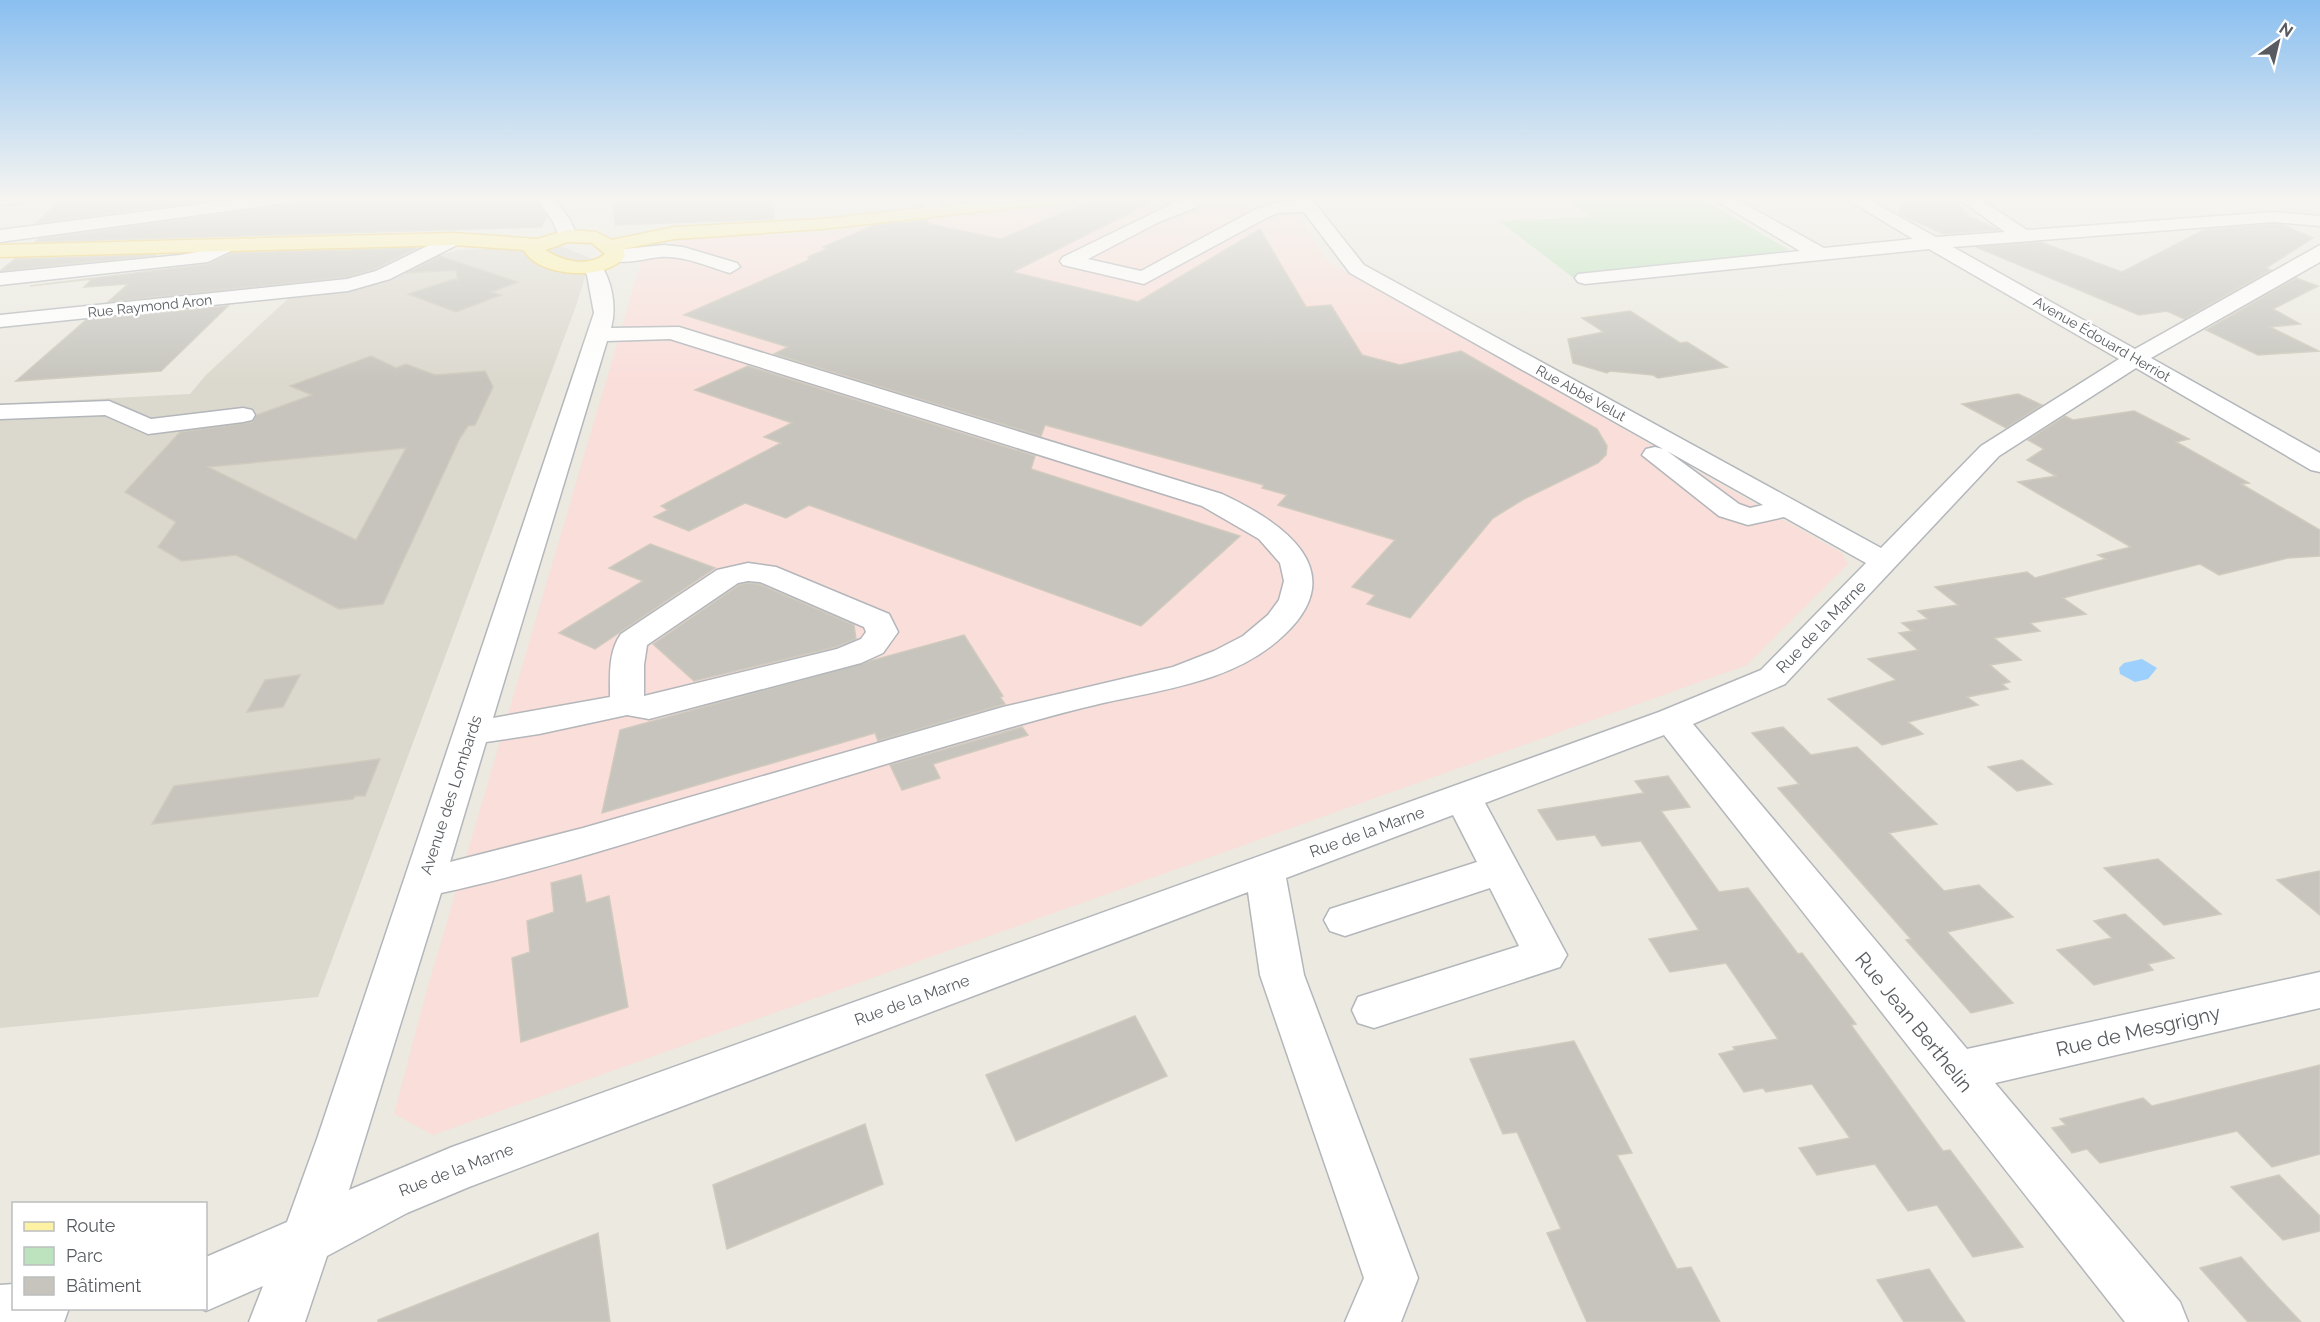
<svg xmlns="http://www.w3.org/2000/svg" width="2320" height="1322" font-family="Raleway,sans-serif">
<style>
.education{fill:#dbd8ce}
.medical{fill:#fadeda}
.green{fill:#bce3bd}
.water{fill:#9ed0fd}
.building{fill:#c6c4bd;stroke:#d0cbbe;stroke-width:1.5;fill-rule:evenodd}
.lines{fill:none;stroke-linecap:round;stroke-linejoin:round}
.minor-casing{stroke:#b3b6ba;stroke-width:3}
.major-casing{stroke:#eec956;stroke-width:3}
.minor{fill:#fff;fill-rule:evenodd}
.major{fill:#fdf2a3;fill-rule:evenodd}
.labels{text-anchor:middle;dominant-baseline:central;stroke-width:5;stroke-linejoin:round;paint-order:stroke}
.far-street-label{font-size:14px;fill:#585c60;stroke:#fff}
.street-label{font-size:16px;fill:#585c60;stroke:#fff}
.near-street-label{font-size:20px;fill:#585c60;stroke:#fff}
</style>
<rect width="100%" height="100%" fill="#ebe9e0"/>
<path class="education" d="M560 246 591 258 576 306 318 997 0 1028V404L190 394 206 375 292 295 388 279 443 254 460 250Z"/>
<path class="medical" d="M1128 197H1194L1299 217 1327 261 1842 553 1848 564 1747 665 433 1135 394 1114 426 993 644 252 685 239 813 233Z"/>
<path class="green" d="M1562 197H1699L1789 250 1575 279 1499 221 1591 217Z"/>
<path class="water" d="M2142 659 2157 668 2148 679 2135 682 2120 674 2119 668 2124 663Z"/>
<g class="building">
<path d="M64 197H239L36 223Z"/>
<path d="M328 197H533L547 217 541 227 35 242 39 239 295 204 303 200Z"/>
<path d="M678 197H774V219L615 225 613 203Z"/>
<path d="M1100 197H1161L1013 272 1138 302 1260 229 1306 307 1331 305 1362 355 1400 365 1461 351 1597 429 1607 446 1606 455 1598 463 1524 499 1493 518 1410 618 1367 604 1375 595 1352 587 1395 540 1278 505 1287 495 1262 488 1264 485 1045 425 1041 436 774 354 788 347 684 315 809 260 808 257 827 249 823 247 875 225 927 220 929 224 1001 239Z"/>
<path d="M1906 197 1921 199 1920 197H1953L1968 216 1999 230 1944 234 1899 214Z"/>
<path d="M2273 224 2283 225 2313 238 2266 268 2271 270 2184 319 2167 311 2139 315 1976 247 2040 242 2122 272 2204 230Z"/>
<path d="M417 248 375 269 347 277 108 302 128 284 84 287 92 279 30 286 208 264 232 253Z"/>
<path d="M156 255 0 271 15 259Z"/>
<path d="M440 256 454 261 518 282 491 292 501 295 456 312 408 294 454 279 458 281 456 270 406 273Z"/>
<path d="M2296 278 2318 286 2273 309 2300 324 2270 327 2319 351 2258 355 2206 330Z"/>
<path d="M228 306 161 371 16 381 86 320Z"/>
<path d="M1630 311 1680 343 1687 342 1727 367 1658 378 1653 375 1610 371 1607 373 1573 363 1568 339 1604 332 1582 318Z"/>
<path d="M371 356 396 368 406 364 435 375 485 371 493 387 475 425 468 426 460 438 383 604 339 609 236 555 182 561 158 547 176 522 125 492 180 432 252 422 257 415 312 395 290 386ZM406 448 356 540 208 467Z"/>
<path d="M748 366 1035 456 1031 469 1240 536 1141 626 809 505 786 518 745 503 689 531 654 517 668 510 661 506 781 443 764 437 792 423 695 390Z"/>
<path d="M2018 394 2042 405 2006 428 1962 404Z"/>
<path d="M2134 411 2189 439 2176 442 2249 483 2241 484 2320 530V556L2288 558 2219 575 2200 564 2063 598 2086 614 2030 623 2040 631 1994 638 2021 660 1990 665 2010 682 2002 684 2008 689 1967 697 1978 705 1908 722 1923 734 1882 745 1828 699 1896 680 1868 659 1918 650 1899 633 1912 631 1902 623 1928 619 1918 611 1958 605 1935 587 2027 572 2035 578 2106 559 2098 555 2131 547 2018 482 2056 476 2027 460 2044 449 2028 440 2065 416 2073 420Z"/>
<path d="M650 544 715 568 595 649 559 633 643 581 609 568Z"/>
<path d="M748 583 759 584 854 625 856 639 836 647 694 681 653 644 739 585Z"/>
<path d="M964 635 1003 696 1000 697 1005 704 878 741 875 733 602 813 620 730Z"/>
<path d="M300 675 283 707 247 712 265 680Z"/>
<path d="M1022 727 1028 735 933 764 940 778 902 790 890 765Z"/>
<path d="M1783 727 1811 755 1857 747 1937 824 1889 833 1944 891 1979 885 2013 917 1947 932 2013 1003 1971 1013 1906 940 1911 939 1778 788 1799 784 1752 733Z"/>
<path d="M380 759 365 796H355L353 799 152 824 174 786Z"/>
<path d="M2022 760 2052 784 2017 791 1988 767Z"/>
<path d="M1668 776 1690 807 1661 811 1719 892 1748 888 1798 954 1802 953 1856 1024 1851 1025 1943 1151 1950 1150 2023 1247 1973 1257 1937 1205 1908 1211 1875 1164 1817 1175 1799 1148 1850 1138 1812 1084 1766 1092 1763 1088 1744 1092 1719 1054 1735 1050 1733 1047 1778 1039 1726 963 1670 972 1649 939 1699 930 1641 841 1602 846 1595 835 1557 840 1538 810 1644 793 1635 781Z"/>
<path d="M2158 859 2221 914 2164 925 2104 868Z"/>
<path d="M2320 871V915L2277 880 2305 874Z"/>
<path d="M581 875 586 903 609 896 628 1007 521 1042 512 958 530 952 527 921 554 912 551 883Z"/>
<path d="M2125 914 2174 958 2148 964 2153 970 2094 985 2057 950 2112 938 2094 921Z"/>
<path d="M1135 1016 1167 1076 1016 1141 986 1075Z"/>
<path d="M1574 1041 1632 1153 1617 1155 1677 1269 1691 1267 1720 1322H1587L1547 1233 1561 1229 1517 1132 1503 1134 1470 1059Z"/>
<path d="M2320 1065V1154L2272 1167 2237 1131 2100 1163 2087 1149 2072 1153 2052 1128 2066 1125 2060 1119 2143 1098 2152 1106Z"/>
<path d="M865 1124 883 1184 727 1249 713 1185Z"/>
<path d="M2279 1175 2320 1216V1231L2283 1240 2231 1187Z"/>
<path d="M598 1233 610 1322H378V1320Z"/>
<path d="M2241 1257 2267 1286 2301 1322H2248L2200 1268Z"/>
<path d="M1929 1269 1949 1299 1965 1322H1904L1877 1280Z"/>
</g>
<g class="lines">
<g class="minor-casing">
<g id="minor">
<path d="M0 197H35L26 202 0 205Z"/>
<path d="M256 197H304L295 202 0 242V230Z"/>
<path d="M535 197H553L570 220 577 236 575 240H561L552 220Z"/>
<path d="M917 197H935L946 212 943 216H931Z"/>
<path d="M1186 197H1204L1197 207 1159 222 1088 259 1141 271 1256 209 1276 203 1296 202 1292 197H1310L1364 265 1881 548 1981 446 2119 359 1929 249 1585 284 1578 282 1575 278 1578 274 1800 251 1710 197H1732L1824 248 1913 239 1843 197H1864L1936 237 2005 232 1956 197H1977L2027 230 2273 212 2320 216V226L2273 222 1953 247 2135 349 2320 245V262L2151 358 2320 453V472L2311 470 2136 368 1999 456 1785 684 1693 724 1967 1049 2320 972V1008L1995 1083 2180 1302 2188 1322H2125L1664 735 1485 803 1567 955 1560 967 1374 1028 1358 1023 1352 1010 1358 997 1519 946 1490 888 1345 936 1330 931 1324 920 1330 909 1477 862 1453 815 1286 878 1304 975 1418 1278 1401 1322H1345L1364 1278 1260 975 1248 892 469 1187 407 1213 327 1256 305 1322H249L263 1286 206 1311 200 1308H206V1257L287 1222 317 1139 594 313 587 275 582 266 585 262H599C612 280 617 307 611 328L679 327 1222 494C1282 522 1353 570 1284 635 1236 681 1165 689 1103 703 1068 711 1033 721 998 731 894 761 790 793 686 825 605 850 524 875 441 893L349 1190 452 1147 1659 712 1761 670 1866 563 1784 517 1748 525 1719 516 1642 455 1646 449 1655 447 1663 449 1350 273 1304 212 1278 213 1268 217 1144 284 1063 265 1060 261 1063 257ZM670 339 1202 506 1259 539 1280 563 1284 581 1279 600 1268 615 1243 636 1214 651 1173 667 1003 707 583 828 450 862 486 742 539 734 627 715 649 719 861 663 883 653 898 632 889 614 776 567 748 563 717 570 621 634C608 652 610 676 610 697L493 718 607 341ZM1667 451 1763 505 1750 508 1739 504ZM748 581 760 582 864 627 866 632 861 639 837 649 644 696V665L647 645 738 583Z"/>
<path d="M454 233 463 239 461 243 390 279 348 291 0 327V315L347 279 376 271Z"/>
<path d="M228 239 237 245 235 249 208 262 0 285V273L180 255 203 251Z"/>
<path d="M664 245 683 247 737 263 740 267 730 273C708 267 684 255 660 257 647 258 614 268 605 256L615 250Z"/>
<path d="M109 401 151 419 243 408 252 410 255 415 252 420 243 422 148 434 105 415 0 419V405Z"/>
<path d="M14 1284V1308H69L64 1322H0V1285Z"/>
</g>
</g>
<g class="major-casing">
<path id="major" d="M1022 197H1078L1069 202 822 229 674 239 623 249 625 256C607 282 537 277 524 250L454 245 0 257V245L454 233 537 239 568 230 596 232 612 240 674 227 822 219ZM568 242 592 243 605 254C587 268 563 261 545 250Z"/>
</g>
<use href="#minor" class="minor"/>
<use href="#major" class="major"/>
</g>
<linearGradient id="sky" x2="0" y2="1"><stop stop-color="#8abff0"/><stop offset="0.52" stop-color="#f6f5f1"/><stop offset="1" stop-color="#f6f5f1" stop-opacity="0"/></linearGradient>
<rect width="2320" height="382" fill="url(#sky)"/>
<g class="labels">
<g class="far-street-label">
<text transform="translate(150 306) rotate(-6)">Rue Raymond Aron</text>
<text transform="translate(2102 339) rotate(30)">Avenue Édouard Herriot</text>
<text transform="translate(1581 393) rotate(29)">Rue Abbé Velut</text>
</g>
<g class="street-label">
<text transform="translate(1821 627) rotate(-46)">Rue de la Marne</text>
<text transform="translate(451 795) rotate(-72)">Avenue des Lombards</text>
<text transform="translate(1367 832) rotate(-20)">Rue de la Marne</text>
<text transform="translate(912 1000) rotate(-20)">Rue de la Marne</text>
<text transform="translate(456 1170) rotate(-21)">Rue de la Marne</text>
</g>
<g class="near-street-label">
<text transform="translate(1914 1022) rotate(51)">Rue Jean Berthelin</text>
<text transform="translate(2138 1031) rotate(-13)">Rue de Mesgrigny</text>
</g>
</g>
<rect x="12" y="1202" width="195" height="108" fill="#ffffff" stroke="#bcbebf" stroke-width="1.5"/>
<rect x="24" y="1222" width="30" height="9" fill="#fdf2a3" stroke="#bcbebf" stroke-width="1.5"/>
<text x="66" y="1232" font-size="18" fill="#585c60">Route</text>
<rect x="24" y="1247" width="30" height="18" fill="#bce3bd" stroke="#bcbebf" stroke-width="1.5"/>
<text x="66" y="1262" font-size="18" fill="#585c60">Parc</text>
<rect x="24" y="1277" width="30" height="18" fill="#c6c4bd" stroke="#bcbebf" stroke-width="1.5"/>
<text x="66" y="1292" font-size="18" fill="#585c60">Bâtiment</text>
<g transform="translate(2278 42) rotate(34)" stroke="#ffffff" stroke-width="4.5" paint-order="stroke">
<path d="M0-4.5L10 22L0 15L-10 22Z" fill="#585c60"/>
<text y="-9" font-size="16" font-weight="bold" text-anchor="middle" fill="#585c60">N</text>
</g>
</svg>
